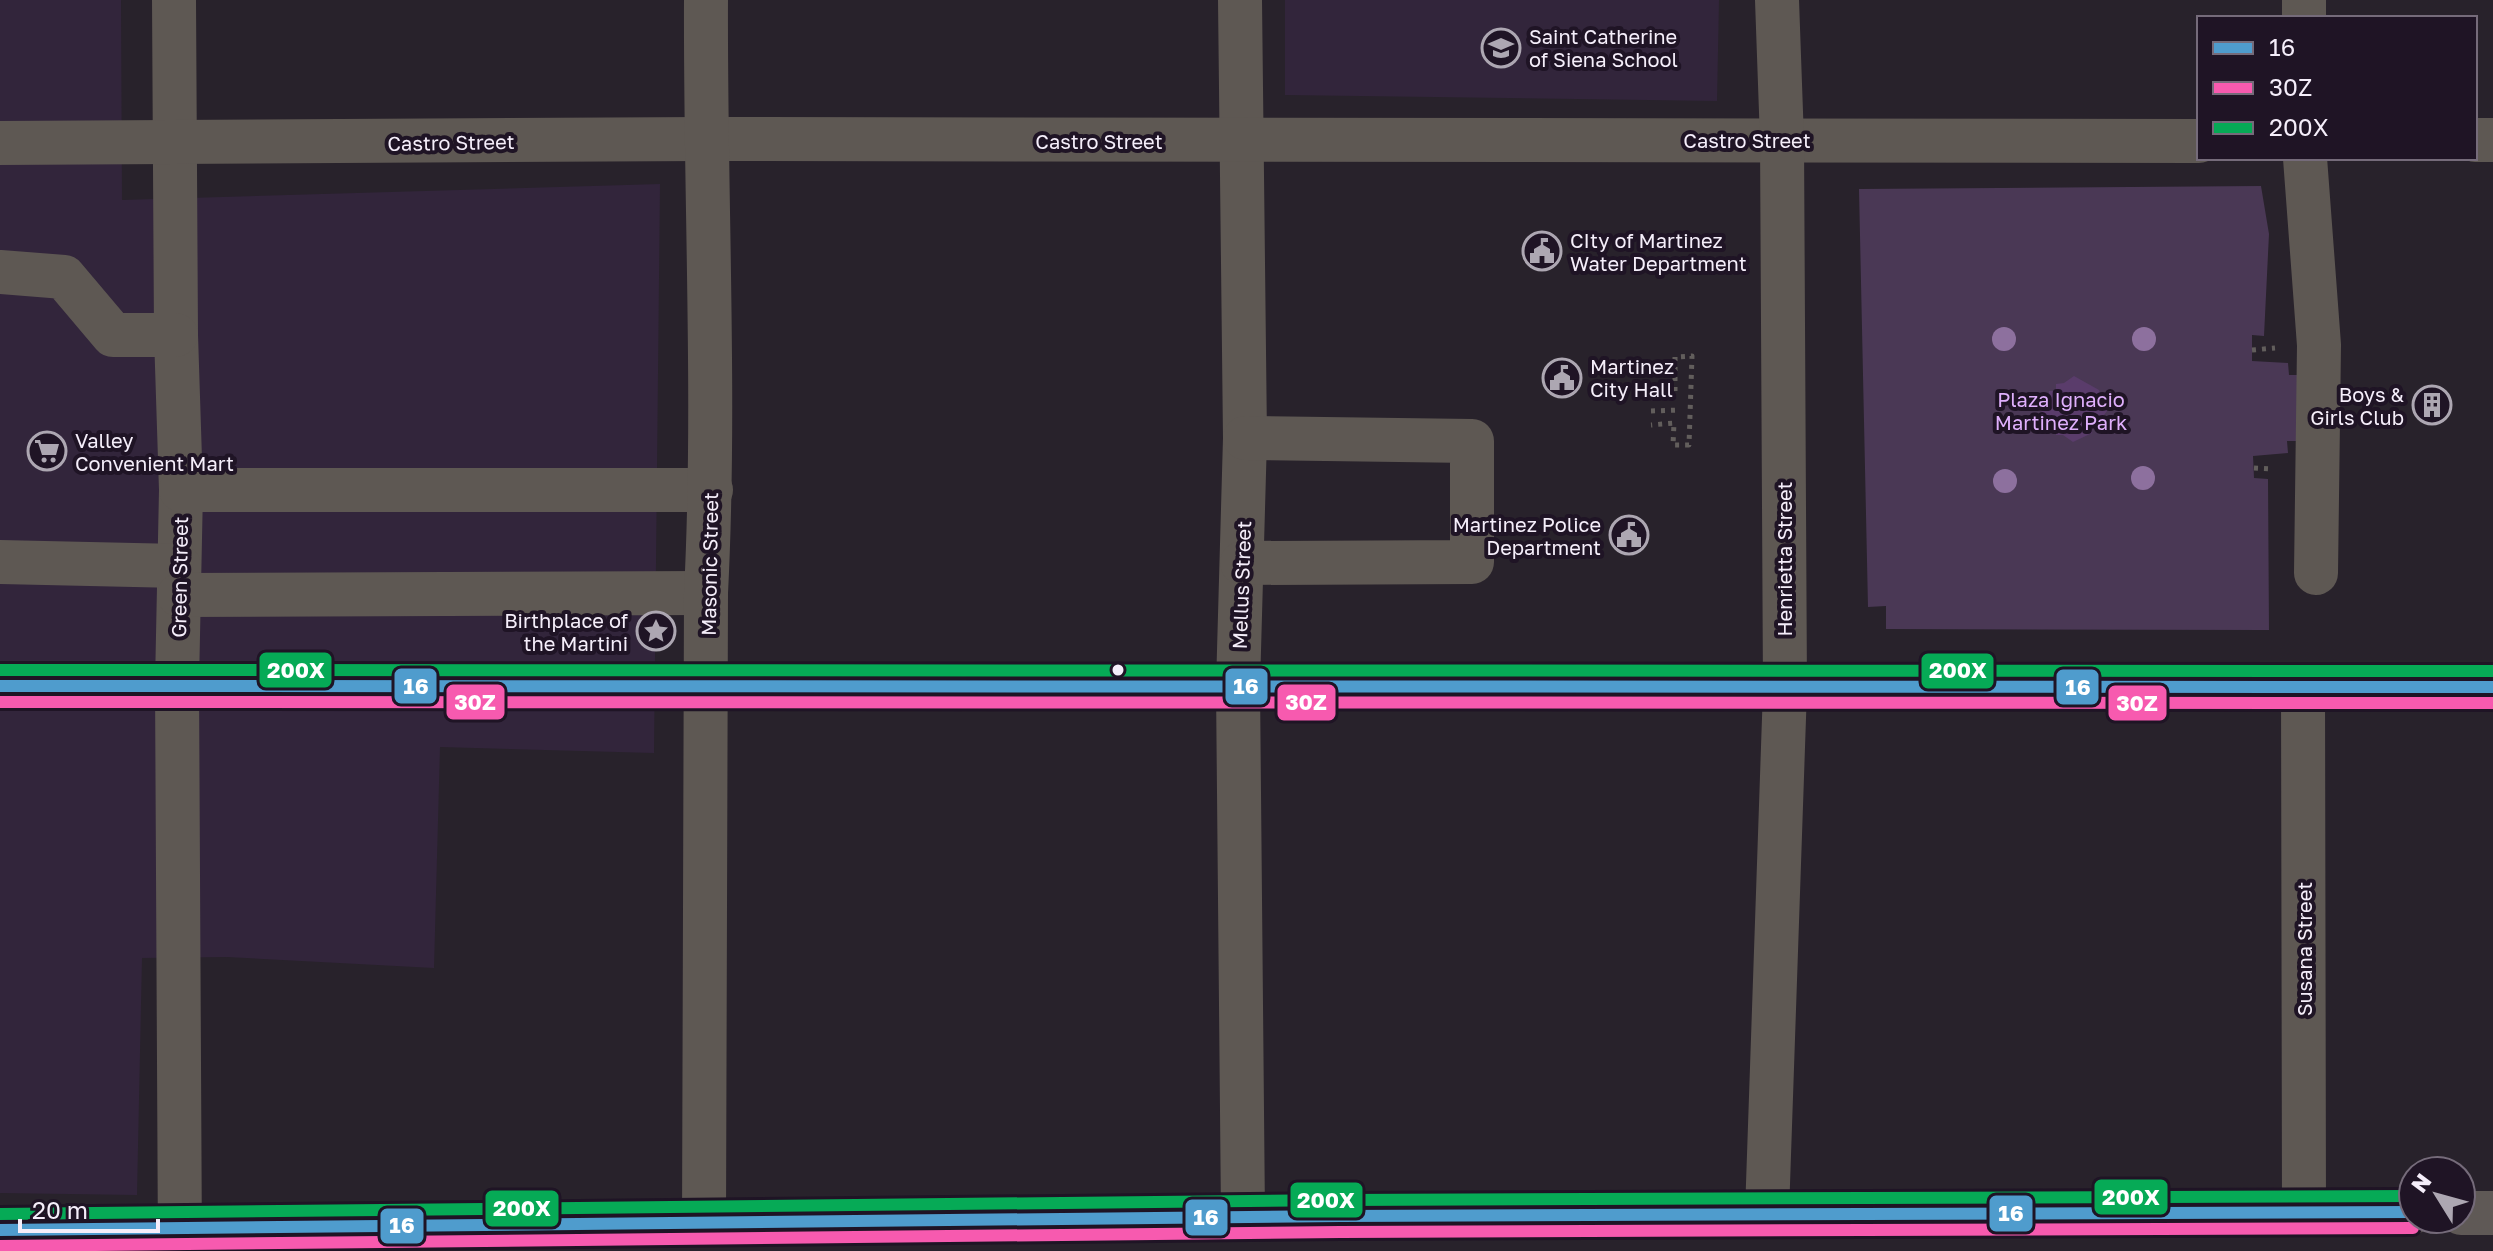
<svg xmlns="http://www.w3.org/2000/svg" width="2493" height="1251" font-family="'Golos Text',sans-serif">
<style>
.built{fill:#32253b}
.green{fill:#4a3855}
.water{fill:#5a3c6b}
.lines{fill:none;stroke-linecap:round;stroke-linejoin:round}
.path{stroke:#625e5c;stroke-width:5;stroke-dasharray:4 6;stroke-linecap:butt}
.minor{stroke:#5e5853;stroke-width:44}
.major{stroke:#5f5956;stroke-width:44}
.bus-1-casing{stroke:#1f1425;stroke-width:18}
.bus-2-casing{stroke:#1f1425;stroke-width:18}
.bus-3-casing{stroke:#1f1425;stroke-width:18}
.bus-1{stroke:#4f9ccd;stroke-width:12}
.bus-2{stroke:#f75aaf;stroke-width:12}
.bus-3{stroke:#06aa56;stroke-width:12}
.tree{fill:#8d709e}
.bus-dot{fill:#f5eefa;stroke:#1f1425;stroke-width:3}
.labels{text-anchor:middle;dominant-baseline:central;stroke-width:8;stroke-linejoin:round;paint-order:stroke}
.poi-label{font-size:20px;fill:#f5eefa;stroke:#1f1425;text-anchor:start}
.street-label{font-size:20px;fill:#f5eefa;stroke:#1f1425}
.park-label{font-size:20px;fill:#dfaffc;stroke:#1f1425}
.line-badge{stroke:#1f1425;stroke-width:3}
.badge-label{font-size:22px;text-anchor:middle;font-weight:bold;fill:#fff}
</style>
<rect width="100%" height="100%" fill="#28222b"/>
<g class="built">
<path d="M0 0H121L122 200 660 184 654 753 440 747 434 968 227 957 142 958 137 1195 0 1193Z"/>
<path d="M1285 0H1719L1717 101 1285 95Z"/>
</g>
<path class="green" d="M2261 186 2269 234 2264 336 2252 335V361L2288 363 2289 375H2302V441H2287L2288 453 2253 456 2254 478 2268 479 2269 630 1886 629V606L1868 607 1859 189Z"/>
<path class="water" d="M2074 376 2099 390 2107 411 2100 420V427H2092V433L2073 442 2063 435H2056L2055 428H2049V420L2041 411 2049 399V391H2056V384L2064 383Z"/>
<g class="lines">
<g class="path">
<path d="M2252 350 2275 348"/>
<path d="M1651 398 1675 397V357L1692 356 1689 445H1673L1674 423 1651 425"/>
<path d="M1651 411 1680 410"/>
<path d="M2254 468 2273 469"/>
</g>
<g class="minor">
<path d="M174 0 176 335 181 490 177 684 180 1251"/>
<path d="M1240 0 1245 438 1238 686 1243 1217"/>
<path d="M2304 0V18"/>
<path d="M2475 140H2493"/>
<path d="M0 143 704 139 2199 141"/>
<path d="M2305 158 2319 345 2316 573"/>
<path d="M0 272 64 277 113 335H176"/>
<path d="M181 490H711"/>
<path d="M0 562 179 566"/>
<path d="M1242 563 1472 562V441L1245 438"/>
<path d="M179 595 706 593"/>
<path d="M2303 687 2304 1210"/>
<path d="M1767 1213 1785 689 1782 140 1777 0"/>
<path d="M704 1224 706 593C716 396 705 198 706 0"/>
</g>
<g class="major">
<path d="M0 686 2493 687"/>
<path d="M2461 1213H2493"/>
<path d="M0 1230 1340 1216 2413 1212"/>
</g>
<g class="bus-1-casing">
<g id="bus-1">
<path d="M0 686 2493 687"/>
<path d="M0 1230 1340 1216 2413 1212"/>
</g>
</g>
<g class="bus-2-casing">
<g id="bus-2">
<path d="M0 702 2493 703"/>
<path d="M0 1246 1340 1232 2413 1228"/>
</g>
</g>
<g class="bus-3-casing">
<g id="bus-3">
<path d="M0 670 2493 671"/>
<path d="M0 1214 1340 1200 2413 1196"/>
</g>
</g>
<use href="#bus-1" class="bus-1"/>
<use href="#bus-2" class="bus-2"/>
<use href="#bus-3" class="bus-3"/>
</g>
<g class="tree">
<circle cx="2004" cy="339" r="12"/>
<circle cx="2144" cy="339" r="12"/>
<circle cx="2143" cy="478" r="12"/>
<circle cx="2005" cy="481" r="12"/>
</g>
<defs>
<g id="school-ring" transform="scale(2)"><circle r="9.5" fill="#1f1425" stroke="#ada7b2" stroke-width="1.5"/><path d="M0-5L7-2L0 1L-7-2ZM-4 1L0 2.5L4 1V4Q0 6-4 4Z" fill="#ada7b2"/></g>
<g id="civic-ring" transform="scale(2)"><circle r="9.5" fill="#1f1425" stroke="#ada7b2" stroke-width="1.5"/><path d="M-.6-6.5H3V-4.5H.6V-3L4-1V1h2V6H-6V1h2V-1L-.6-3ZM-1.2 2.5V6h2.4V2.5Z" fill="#ada7b2"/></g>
<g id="building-ring" transform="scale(2)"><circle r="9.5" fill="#1f1425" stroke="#ada7b2" stroke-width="1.5"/><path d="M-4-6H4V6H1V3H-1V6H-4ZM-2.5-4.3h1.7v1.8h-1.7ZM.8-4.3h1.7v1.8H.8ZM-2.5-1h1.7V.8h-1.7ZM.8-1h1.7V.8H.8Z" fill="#ada7b2"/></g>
<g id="supermarket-ring" transform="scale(2)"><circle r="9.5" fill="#1f1425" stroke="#ada7b2" stroke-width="1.5"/><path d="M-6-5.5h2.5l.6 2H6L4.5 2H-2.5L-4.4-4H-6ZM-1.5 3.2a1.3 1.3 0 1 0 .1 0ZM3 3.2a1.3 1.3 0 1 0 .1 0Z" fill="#ada7b2"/></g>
<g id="sight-ring" transform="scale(2)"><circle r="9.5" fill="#1f1425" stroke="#ada7b2" stroke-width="1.5"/><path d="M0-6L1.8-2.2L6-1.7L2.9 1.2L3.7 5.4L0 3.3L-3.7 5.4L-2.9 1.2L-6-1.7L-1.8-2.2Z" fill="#ada7b2"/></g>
</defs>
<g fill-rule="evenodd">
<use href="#school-ring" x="1501" y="48"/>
<use href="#civic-ring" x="1542" y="251"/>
<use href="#civic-ring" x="1562" y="378"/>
<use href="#building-ring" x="2432" y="405"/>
<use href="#supermarket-ring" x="47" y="451"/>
<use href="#civic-ring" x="1629" y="535"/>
<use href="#sight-ring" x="656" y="631"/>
</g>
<circle class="bus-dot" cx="1118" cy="670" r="7"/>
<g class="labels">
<g class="poi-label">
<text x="1529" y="36">Saint Catherine<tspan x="1529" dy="23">of Siena School</tspan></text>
<text x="1570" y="240">CIty of Martinez<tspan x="1570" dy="23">Water Department</tspan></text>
<text x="1590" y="366">Martinez<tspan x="1590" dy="23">City Hall</tspan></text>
<text x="2404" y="394" text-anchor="end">Boys &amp;<tspan x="2404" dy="23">Girls Club</tspan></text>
<text x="75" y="440">Valley<tspan x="75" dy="23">Convenient Mart</tspan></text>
<text x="1601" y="524" text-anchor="end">Martinez Police<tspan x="1601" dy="23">Department</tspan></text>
<text x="628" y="620" text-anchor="end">Birthplace of<tspan x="628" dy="23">the Martini</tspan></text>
</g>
<g class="street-label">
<text x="1747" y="140">Castro Street</text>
<text x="1099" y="141">Castro Street</text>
<text transform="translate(451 142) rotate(-1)">Castro Street</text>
<text transform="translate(1784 559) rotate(-90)">Henrietta Street</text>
<text transform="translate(709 564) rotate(-89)">Masonic Street</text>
<text transform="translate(179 577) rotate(-89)">Green Street</text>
<text transform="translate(1241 585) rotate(-88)">Mellus Street</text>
<text transform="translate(2304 949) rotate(-90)">Susana Street</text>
</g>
<g class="park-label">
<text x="2061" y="399">Plaza Ignacio<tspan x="2061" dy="23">Martinez Park</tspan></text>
</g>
</g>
<g class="line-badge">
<rect x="258" y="651" width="75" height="38" rx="8" fill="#06aa56"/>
<rect x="1920" y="652" width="75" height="38" rx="8" fill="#06aa56"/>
<rect x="393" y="667" width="45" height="38" rx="8" fill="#4f9ccd"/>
<rect x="1224" y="667" width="45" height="39" rx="8" fill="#4f9ccd"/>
<rect x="2055" y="668" width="45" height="38" rx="8" fill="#4f9ccd"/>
<rect x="445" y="683" width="61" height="38" rx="8" fill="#f75aaf"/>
<rect x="1276" y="683" width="61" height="39" rx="8" fill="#f75aaf"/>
<rect x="2107" y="684" width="61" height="38" rx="8" fill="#f75aaf"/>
<rect x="2093" y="1178" width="76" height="38" rx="8" fill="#06aa56"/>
<rect x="1289" y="1181" width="75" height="38" rx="8" fill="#06aa56"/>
<rect x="484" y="1189" width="76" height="39" rx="8" fill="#06aa56"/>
<rect x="1988" y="1194" width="46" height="39" rx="8" fill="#4f9ccd"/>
<rect x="1184" y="1198" width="45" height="39" rx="8" fill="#4f9ccd"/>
<rect x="379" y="1207" width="46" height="38" rx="8" fill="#4f9ccd"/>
</g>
<g class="badge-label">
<text x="296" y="678">200X</text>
<text x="1958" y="678">200X</text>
<text x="416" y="694">16</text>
<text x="1246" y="694">16</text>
<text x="2078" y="695">16</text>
<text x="475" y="710">30Z</text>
<text x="1306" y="710">30Z</text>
<text x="2137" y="711">30Z</text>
<text x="2131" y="1205">200X</text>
<text x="1326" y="1208">200X</text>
<text x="522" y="1216">200X</text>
<text x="2011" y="1221">16</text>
<text x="1206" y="1225">16</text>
<text x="402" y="1233">16</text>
</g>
<rect x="2197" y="16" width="280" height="144" fill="#1f1425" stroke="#756b7a" stroke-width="2"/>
<rect x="2213" y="42" width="40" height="12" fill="#4f9ccd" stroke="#756b7a" stroke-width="2"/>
<text x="2269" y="56" font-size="24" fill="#f5eefa">16</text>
<rect x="2213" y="82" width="40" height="12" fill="#f75aaf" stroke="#756b7a" stroke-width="2"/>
<text x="2269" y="96" font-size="24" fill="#f5eefa">30Z</text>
<rect x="2213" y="122" width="40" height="12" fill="#06aa56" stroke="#756b7a" stroke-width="2"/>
<text x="2269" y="136" font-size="24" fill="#f5eefa">200X</text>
<g transform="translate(2437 1195) rotate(307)"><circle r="38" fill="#1f1425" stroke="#756b7a" stroke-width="2"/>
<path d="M0-6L14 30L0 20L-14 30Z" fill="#ada7b2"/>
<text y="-12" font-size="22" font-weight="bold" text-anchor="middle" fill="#f5eefa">N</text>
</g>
<path d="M20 1219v12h138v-12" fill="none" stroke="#f5eefa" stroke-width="4"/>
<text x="32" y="1219" font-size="24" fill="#f5eefa" stroke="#1f1425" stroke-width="6" paint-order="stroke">20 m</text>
</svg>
